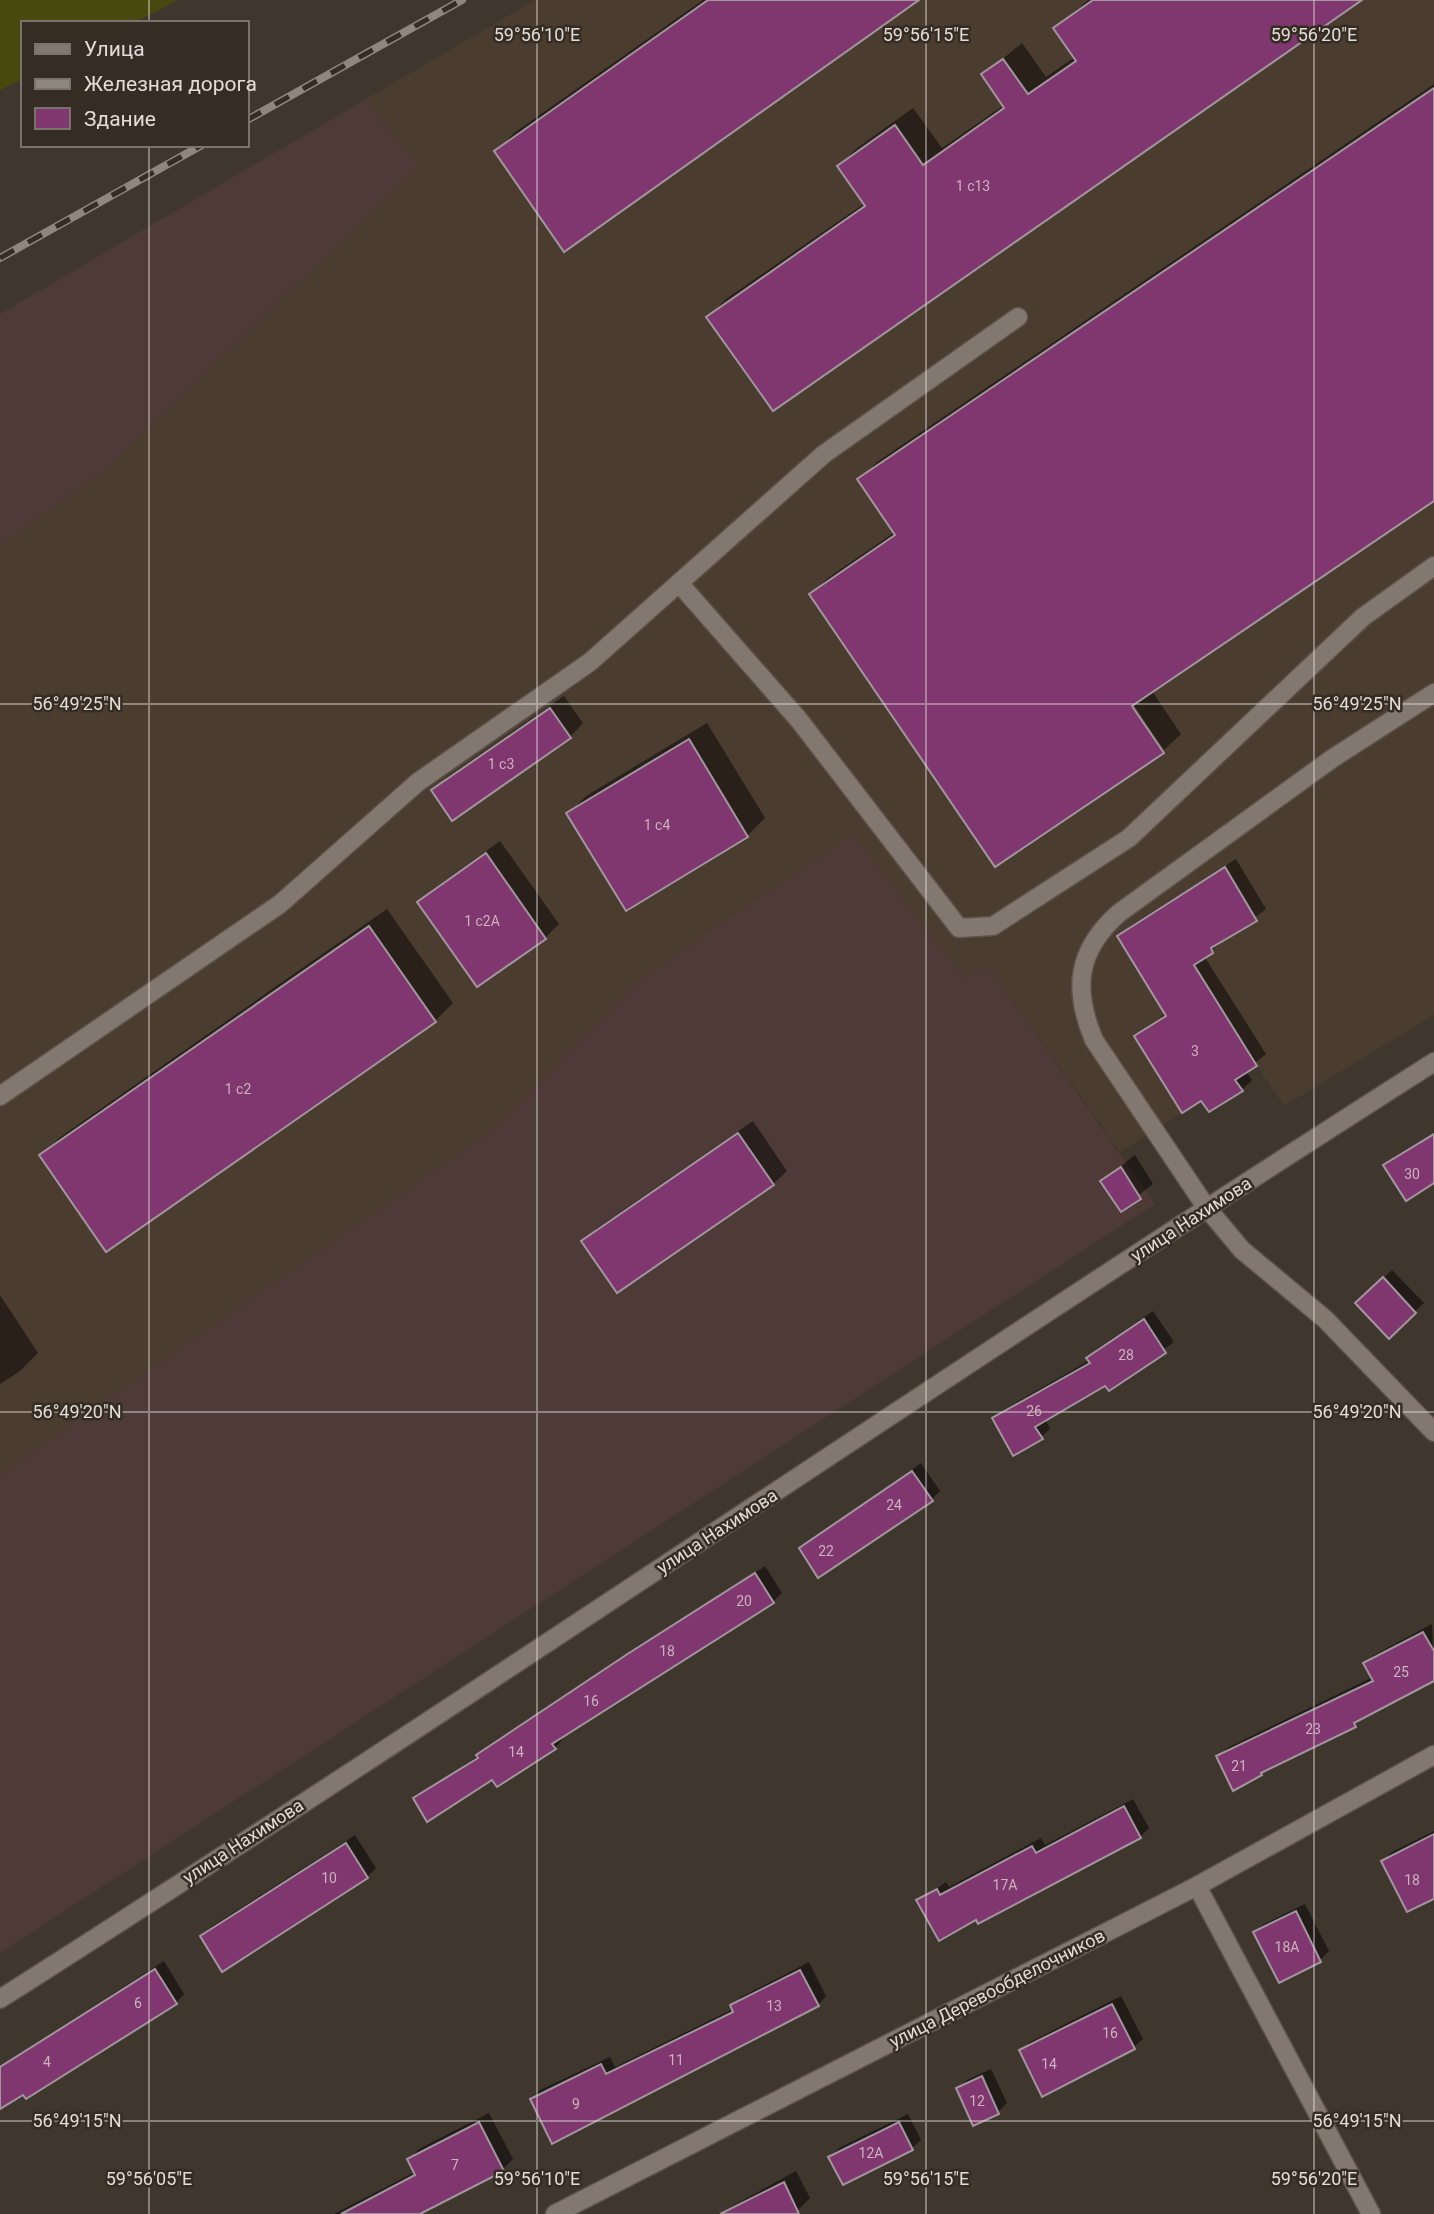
<svg xmlns="http://www.w3.org/2000/svg" width="1434" height="2214" font-family="Roboto,sans-serif">
<style>
.commercial{fill:#4e3a37}
.built{fill:#4b3c30}
.green{fill:#47490e}
.shadow{fill:#0007}
.building{fill:#803770;stroke:#a2969e;stroke-width:2}
.lines{fill:none;stroke-linecap:round;stroke-linejoin:round}
.minor-casing{stroke:#5b524c;stroke-width:21}
.minor{stroke:#83786f;stroke-width:18}
.rail-casing{stroke:#8e8780;stroke-width:8}
.rail{stroke:#352c24;stroke-width:5;stroke-dasharray:16;stroke-linecap:butt}
.ticks{fill:none;stroke:#e2dcd7;stroke-width:2;stroke-opacity:0.45}
.labels{text-anchor:middle;dominant-baseline:central;stroke-width:5;stroke-linejoin:round;paint-order:stroke}
.number-label{font-size:14px;fill:#cab3bd}
.street-label{font-size:18px;fill:#e2dcd7;stroke:#352c24}
.ticks-label{font-size:18px;text-anchor:middle;fill:#e2dcd7;stroke:#352c24;stroke-width:5;stroke-linejoin:round;paint-order:stroke}
</style>
<rect width="100%" height="100%" fill="#3f362e"/>
<g class="commercial">
<path d="M366 99 420 167 106 469 0 547V314Z"/>
<path d="M853 833 965 977 986 963 1155 1204 0 1953V1474L490 1131 643 977Z"/>
</g>
<path class="built" d="M535 0H1434V1015L1284 1106 1257 1066 1236 1080 1243 1091 1209 1112 1201 1101 1120 1152 987 964 966 978 853 834 643 977 490 1131 0 1474V547L106 469 420 167 366 99Z"/>
<path class="green" d="M0 0H178L133 23H23V79L0 90Z"/>
<g class="shadow">
<path d="M703 0H916L496 151 514 133Z"/>
<path d="M1088 0H1359L709 317 726 299 865 203 839 166 857 148 913 108 942 148 1004 105 983 75 1022 43 1046 77 1075 57 1055 29Z"/>
<path d="M1434 84V499L1152 691 1181 734 1164 750 1129 698 1126 700 1160 750H1164L996 865 811 594 829 577 895 532 860 480 877 462Z"/>
<path d="M564 696 583 723 570 737 434 791 447 777Z"/>
<path d="M707 723 765 818 747 836 626 909 568 814 586 796Z"/>
<path d="M500 841 559 924 545 938 478 985 419 902 433 889Z"/>
<path d="M1236 859 1266 909 1204 956 1266 1054 1246 1071 1252 1080 1242 1090 1202 1098 1136 1036 1166 1013 1120 936 1130 926Z"/>
<path d="M387 909 453 1003 435 1021 41 1155 59 1138Z"/>
<path d="M753 1121 787 1171 773 1184 584 1242 597 1228Z"/>
<path d="M1434 1133V1181L1386 1166 1394 1157Z"/>
<path d="M1135 1155 1153 1184 1121 1209 1102 1181Z"/>
<path d="M1392 1270 1424 1303 1389 1336 1366 1294Z"/>
<path d="M0 1295 38 1353 20 1371 0 1384Z"/>
<path d="M1153 1311 1174 1342 1109 1389 1106 1384 1045 1419 1050 1429 1041 1437 994 1419 1003 1410 1090 1360 1088 1358 1097 1349Z"/>
<path d="M921 1463 940 1491 931 1500 801 1548Z"/>
<path d="M765 1566 782 1593 773 1602 561 1736 563 1739 555 1748 493 1778 415 1799 640 1645Z"/>
<path d="M1432 1624 1434 1679 1364 1716 1355 1725 1261 1774 1218 1756 1227 1748 1373 1677 1365 1663 1374 1655Z"/>
<path d="M1133 1799 1149 1828 1140 1837 977 1918 919 1901 946 1882 949 1887 1041 1838 1045 1845Z"/>
<path d="M1434 1831V1897L1383 1861 1392 1852Z"/>
<path d="M355 1835 376 1868 367 1877 202 1936 211 1927Z"/>
<path d="M1305 1904 1329 1951 1320 1960 1255 1933 1264 1924Z"/>
<path d="M164 1961 184 1994 176 2003 0 2107V2066Z"/>
<path d="M809 1962 826 1996 818 2005 532 2099 540 2090 610 2057 615 2067 733 2009 732 2006 741 1997Z"/>
<path d="M1121 1996 1143 2039 1134 2047 1043 2094 1021 2051 1030 2042Z"/>
<path d="M991 2069 1007 2103 998 2112 958 2088 967 2080Z"/>
<path d="M489 2113 513 2159 503 2169 421 2214H334L415 2172 409 2159 419 2149Z"/>
<path d="M908 2114 921 2140 912 2148 830 2157 839 2148Z"/>
<path d="M796 2171 810 2198 797 2211 790 2214H718Z"/>
</g>
<g class="building">
<path d="M708 0H919L564 252 494 151Z"/>
<path d="M1093 0H1362L773 411 706 317 865 206 837 166 895 125 923 165 1004 108 981 74 1003 59 1028 94 1076 61 1053 28Z"/>
<path d="M1434 88V501L1132 706 1164 753 995 867 809 594 895 535 857 479Z"/>
<path d="M550 708 571 738 452 821 431 790Z"/>
<path d="M689 739 748 837 626 911 566 813Z"/>
<path d="M486 853 546 939 477 987 417 902Z"/>
<path d="M1225 867 1257 921 1211 948 1213 953 1194 965 1257 1066 1235 1080 1243 1091 1209 1112 1201 1101 1182 1113 1134 1036 1166 1016 1117 936Z"/>
<path d="M369 926 436 1022 106 1252 39 1155Z"/>
<path d="M738 1133 774 1185 617 1293 581 1241Z"/>
<path d="M1434 1134V1183L1406 1201 1383 1165Z"/>
<path d="M1121 1167 1141 1199 1121 1212 1100 1181Z"/>
<path d="M1383 1277 1416 1313 1389 1339 1355 1303Z"/>
<path d="M1144 1319 1166 1353 1109 1391 1105 1386 1035 1427 1043 1439 1013 1456 992 1418 1090 1363 1086 1358Z"/>
<path d="M912 1471 933 1501 818 1578 799 1548Z"/>
<path d="M755 1573 774 1603 552 1744 556 1749 497 1787 492 1780 427 1822 413 1798 478 1758 476 1755 629 1653Z"/>
<path d="M1423 1632 1434 1651V1681L1354 1723 1356 1727 1261 1773 1262 1775 1233 1791 1216 1756 1373 1681 1363 1663Z"/>
<path d="M1124 1806 1141 1838 978 1924 976 1920 939 1941 916 1900 937 1889 940 1895 1032 1846 1036 1853Z"/>
<path d="M1434 1834V1899L1407 1912 1381 1861Z"/>
<path d="M346 1843 368 1878 222 1972 200 1936Z"/>
<path d="M1296 1911 1321 1962 1279 1983 1253 1932Z"/>
<path d="M155 1969 177 2004 26 2099 23 2095 0 2109V2067Z"/>
<path d="M800 1970 819 2006 552 2144 530 2099 601 2064 606 2074 733 2012 730 2005Z"/>
<path d="M1112 2004 1135 2049 1042 2097 1019 2050Z"/>
<path d="M982 2076 999 2114 973 2126 956 2088Z"/>
<path d="M479 2122 504 2171 420 2214H341L415 2175 407 2159Z"/>
<path d="M899 2122 913 2150 843 2185 828 2157Z"/>
<path d="M784 2182 799 2214H720Z"/>
</g>
<g class="lines">
<g class="minor-casing">
<g id="minor">
<path d="M679 583 799 720 959 928 993 926 1129 838 1363 617 1434 566"/>
<path d="M1434 693 1333 758 1119 913C1076 951 1073 990 1094 1040L1206 1207 1242 1250 1325 1319 1434 1432"/>
<path d="M0 1096 280 904 418 782 590 662 824 454 1018 317"/>
<path d="M1197 1886 1371 2214"/>
<path d="M0 1999C482 1692 952 1369 1434 1062"/>
<path d="M555 2214 1197 1886 1434 1755"/>
</g>
</g>
<use href="#minor" class="minor"/>
<g class="rail-casing">
<g id="rail">
<path d="M247 120 462 0"/>
<path d="M0 258 202 145"/>
</g>
</g>
<use href="#rail" class="rail"/>
</g>
<path class="ticks" d="M149 0V23M537 0V2214M926 0V2214M1314 0V2214M149 145V2214M0 704H1434M0 1412H1434M0 2121H1434"/>
<g class="labels">
<g class="number-label">
<text x="973" y="186">1 с13</text>
<text x="501" y="764">1 с3</text>
<text x="657" y="825">1 с4</text>
<text x="482" y="921">1 с2А</text>
<text x="1195" y="1051">3</text>
<text x="238" y="1089">1 с2</text>
<text x="1412" y="1174">30</text>
<text x="1126" y="1355">28</text>
<text x="1034" y="1411">26</text>
<text x="894" y="1505">24</text>
<text x="826" y="1551">22</text>
<text x="744" y="1601">20</text>
<text x="667" y="1651">18</text>
<text x="1401" y="1672">25</text>
<text x="591" y="1701">16</text>
<text x="1313" y="1729">23</text>
<text x="516" y="1752">14</text>
<text x="1239" y="1766">21</text>
<text x="329" y="1878">10</text>
<text x="1412" y="1880">18</text>
<text x="1005" y="1885">17А</text>
<text x="1287" y="1947">18А</text>
<text x="138" y="2003">6</text>
<text x="774" y="2006">13</text>
<text x="1110" y="2033">16</text>
<text x="676" y="2060">11</text>
<text x="47" y="2062">4</text>
<text x="1049" y="2064">14</text>
<text x="977" y="2101">12</text>
<text x="576" y="2104">9</text>
<text x="871" y="2153">12А</text>
<text x="455" y="2165">7</text>
</g>
<g class="street-label">
<text transform="translate(1191 1219) rotate(-33)">улица Нахимова</text>
<text transform="translate(717 1531) rotate(-33)">улица Нахимова</text>
<text transform="translate(243 1841) rotate(-33)">улица Нахимова</text>
<text transform="translate(997 1988) rotate(-27)">улица Деревообделочников</text>
</g>
</g>
<g class="ticks-label">
<text x="537" y="41">59°56'10"E</text>
<text x="926" y="41">59°56'15"E</text>
<text x="1314" y="41">59°56'20"E</text>
<text x="77" y="710">56°49'25"N</text>
<text x="1357" y="710">56°49'25"N</text>
<text x="77" y="1418">56°49'20"N</text>
<text x="1357" y="1418">56°49'20"N</text>
<text x="77" y="2127">56°49'15"N</text>
<text x="1357" y="2127">56°49'15"N</text>
<text x="149" y="2185">59°56'05"E</text>
<text x="537" y="2185">59°56'10"E</text>
<text x="926" y="2185">59°56'15"E</text>
<text x="1314" y="2185">59°56'20"E</text>
</g>
<rect x="21" y="21" width="228" height="126" fill="#352c24" stroke="#7a726c" stroke-width="2"/>
<rect x="35" y="44" width="35" height="10" fill="#83786f" stroke="#7a726c" stroke-width="2"/>
<text x="84" y="56" font-size="21" fill="#e2dcd7">Улица</text>
<rect x="35" y="79" width="35" height="10" fill="#8e8780" stroke="#7a726c" stroke-width="2"/>
<text x="84" y="91" font-size="21" fill="#e2dcd7">Железная дорога</text>
<rect x="35" y="108" width="35" height="21" fill="#803770" stroke="#7a726c" stroke-width="2"/>
<text x="84" y="126" font-size="21" fill="#e2dcd7">Здание</text>
</svg>
